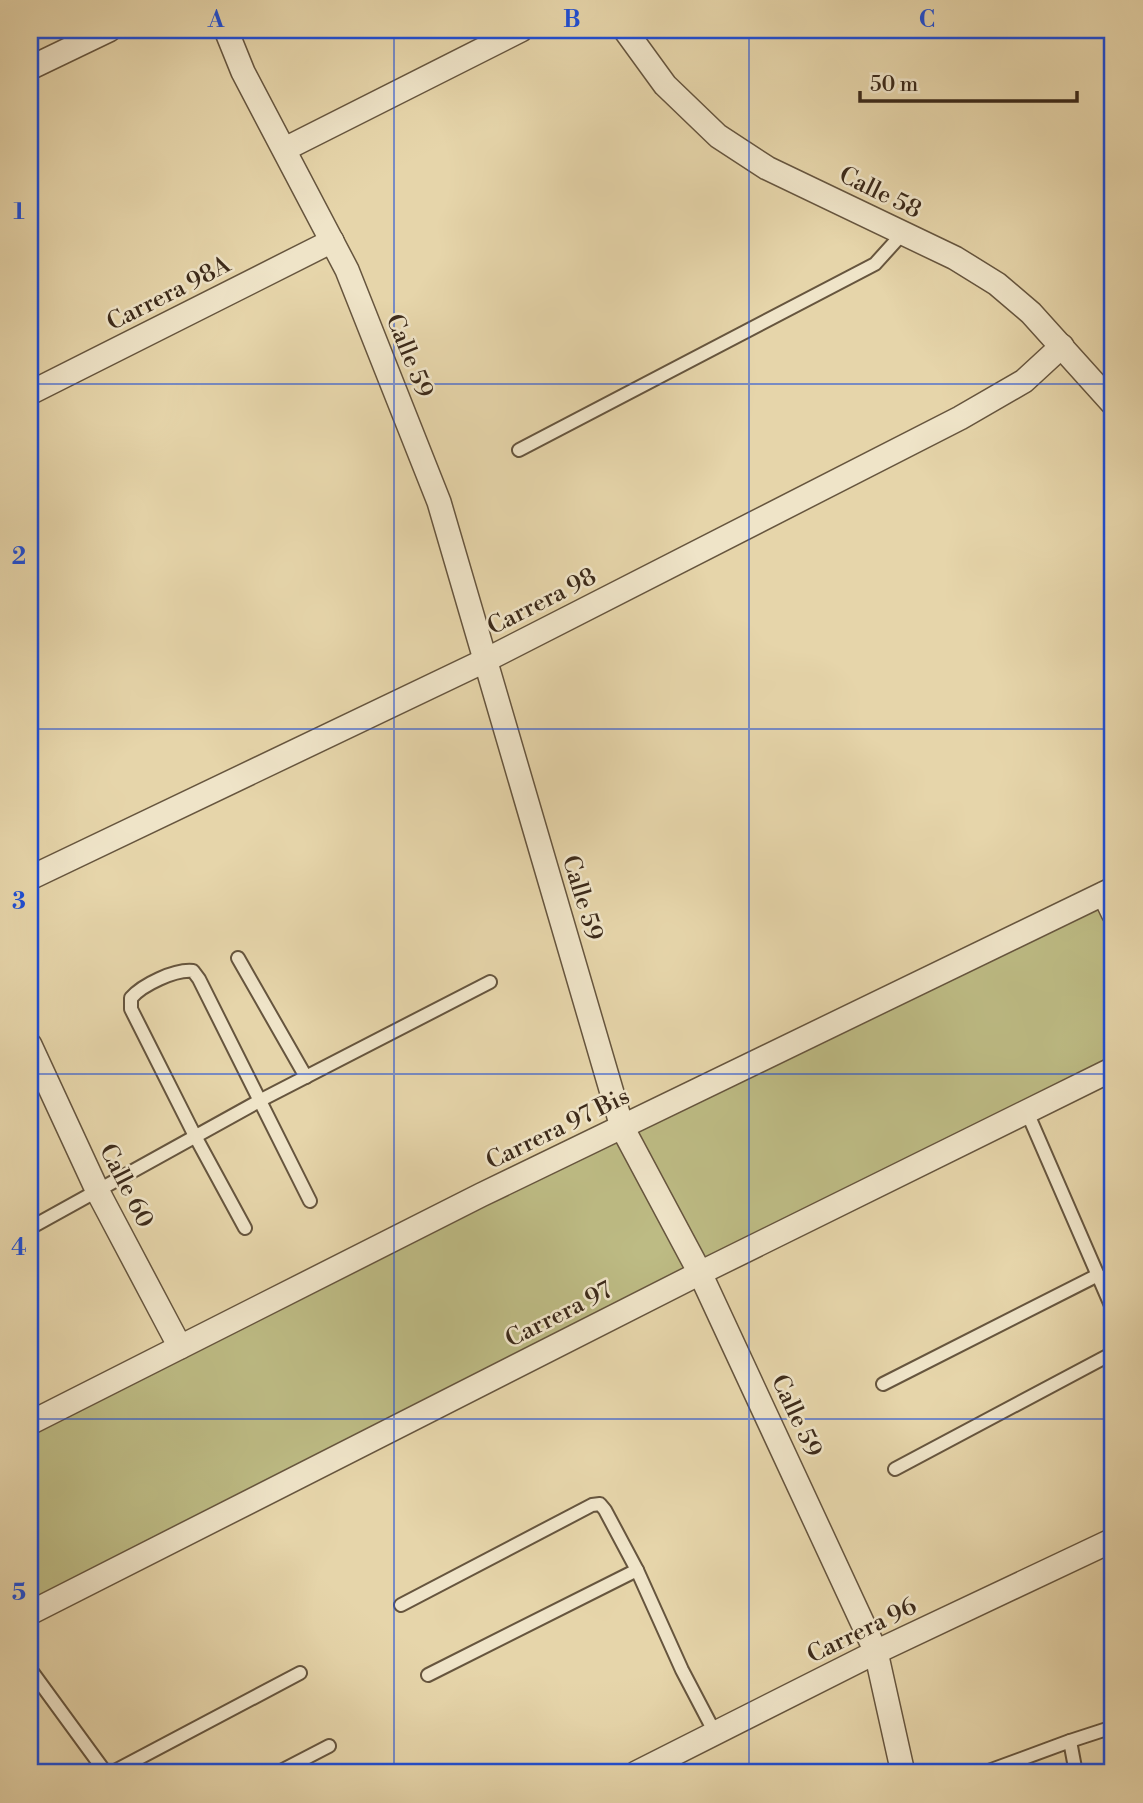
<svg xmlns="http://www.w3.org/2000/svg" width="1143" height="1803" font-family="'Libre Bodoni',serif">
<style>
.green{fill:#bdbb84;stroke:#7c724f;stroke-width:2}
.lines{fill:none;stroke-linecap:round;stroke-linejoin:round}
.lane-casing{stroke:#66553e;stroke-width:16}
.street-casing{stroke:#66553e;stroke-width:26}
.lane{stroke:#efe4c8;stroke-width:12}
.street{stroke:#efe4c8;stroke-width:23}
.grid{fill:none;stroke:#1d4ed8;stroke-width:2;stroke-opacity:0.55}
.labels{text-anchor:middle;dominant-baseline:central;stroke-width:5;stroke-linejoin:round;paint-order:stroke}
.street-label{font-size:24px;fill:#3c2a1a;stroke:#efe4c8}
.neatline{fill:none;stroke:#1d4ed8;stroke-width:2.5}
.grid-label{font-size:23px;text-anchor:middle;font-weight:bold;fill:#1d4ed8}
</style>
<rect width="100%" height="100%" fill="#e6d5aa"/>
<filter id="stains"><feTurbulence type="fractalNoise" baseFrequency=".00286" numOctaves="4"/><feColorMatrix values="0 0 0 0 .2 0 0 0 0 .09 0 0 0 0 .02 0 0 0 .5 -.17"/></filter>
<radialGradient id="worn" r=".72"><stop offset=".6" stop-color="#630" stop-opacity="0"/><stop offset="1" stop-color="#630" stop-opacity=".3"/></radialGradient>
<path class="green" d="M1104 894 1113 913V1069L30 1613V1423Z"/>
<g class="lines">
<g class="lane-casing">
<g id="lane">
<path d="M519 450 875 264 903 233"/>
<path d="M238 958 306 1077"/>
<path d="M1027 1112 1113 1310"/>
<path d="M30 1228 261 1100 490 982"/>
<path d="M245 1228 195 1136 131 1009V998C142 985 175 969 193 971L199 979 310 1201"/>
<path d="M883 1384 1098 1275"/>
<path d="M895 1469 1113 1353"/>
<path d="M401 1605 592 1505 600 1504 605 1510 637 1570"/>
<path d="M30 1669 106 1773"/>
<path d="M428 1675 637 1570 682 1670 715 1733"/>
<path d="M1070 1741 1113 1727"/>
<path d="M986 1772 1070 1741 1076 1773"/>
<path d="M111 1773 300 1673"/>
<path d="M277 1773 329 1746"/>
</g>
</g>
<g class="street-casing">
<g id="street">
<path d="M226 30 243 72 347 270 439 502 622 1127 700 1273 876 1652 903 1773"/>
<path d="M625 30 665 85 718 136 767 168 955 258 997 284 1031 313 1113 404"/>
<path d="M30 68 109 30"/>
<path d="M285 149 521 30"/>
<path d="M30 393 332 241"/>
<path d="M30 878 484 661 960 418 1024 381 1062 346"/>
<path d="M1104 894 1113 913"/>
<path d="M30 1045 98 1192 180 1347"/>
<path d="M30 1423 481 1195 1113 889"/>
<path d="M30 1613 700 1273 1113 1069"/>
<path d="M636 1773 876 1652 1113 1540"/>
</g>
</g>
<use href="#lane" class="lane"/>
<use href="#street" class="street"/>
</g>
<path class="grid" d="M394 30V1773M749 30V1773M30 384H1113M30 729H1113M30 1074H1113M30 1419H1113"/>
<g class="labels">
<g class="street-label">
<text transform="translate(880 193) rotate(26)">Calle 58</text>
<text transform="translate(169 294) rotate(-27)">Carrera 98A</text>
<text transform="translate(409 356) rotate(68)">Calle 59</text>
<text transform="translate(542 602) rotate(-27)">Carrera 98</text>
<text transform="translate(582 898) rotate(73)">Calle 59</text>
<text transform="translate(558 1129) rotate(-26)">Carrera 97 Bis</text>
<text transform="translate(126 1186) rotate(63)">Calle 60</text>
<text transform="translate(559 1315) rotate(-27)">Carrera 97</text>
<text transform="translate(796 1416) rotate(65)">Calle 59</text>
<text transform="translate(862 1631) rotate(-26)">Carrera 96</text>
</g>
</g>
<rect width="1143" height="1803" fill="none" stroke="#e6d5aa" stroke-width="77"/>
<path d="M860 91v10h217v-10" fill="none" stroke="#3c2a1a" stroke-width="3.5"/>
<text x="870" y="91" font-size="21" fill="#3c2a1a" stroke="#efe4c8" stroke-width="5" paint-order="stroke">50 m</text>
<rect x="38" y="38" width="1066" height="1726" class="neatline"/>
<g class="grid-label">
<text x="216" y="27">A</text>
<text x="572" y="27">B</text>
<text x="927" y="27">C</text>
<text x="19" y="219">1</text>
<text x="19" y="564">2</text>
<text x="19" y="909">3</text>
<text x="19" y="1255">4</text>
<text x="19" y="1600">5</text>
</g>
<rect width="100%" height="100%" filter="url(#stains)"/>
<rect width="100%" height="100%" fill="url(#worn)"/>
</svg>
